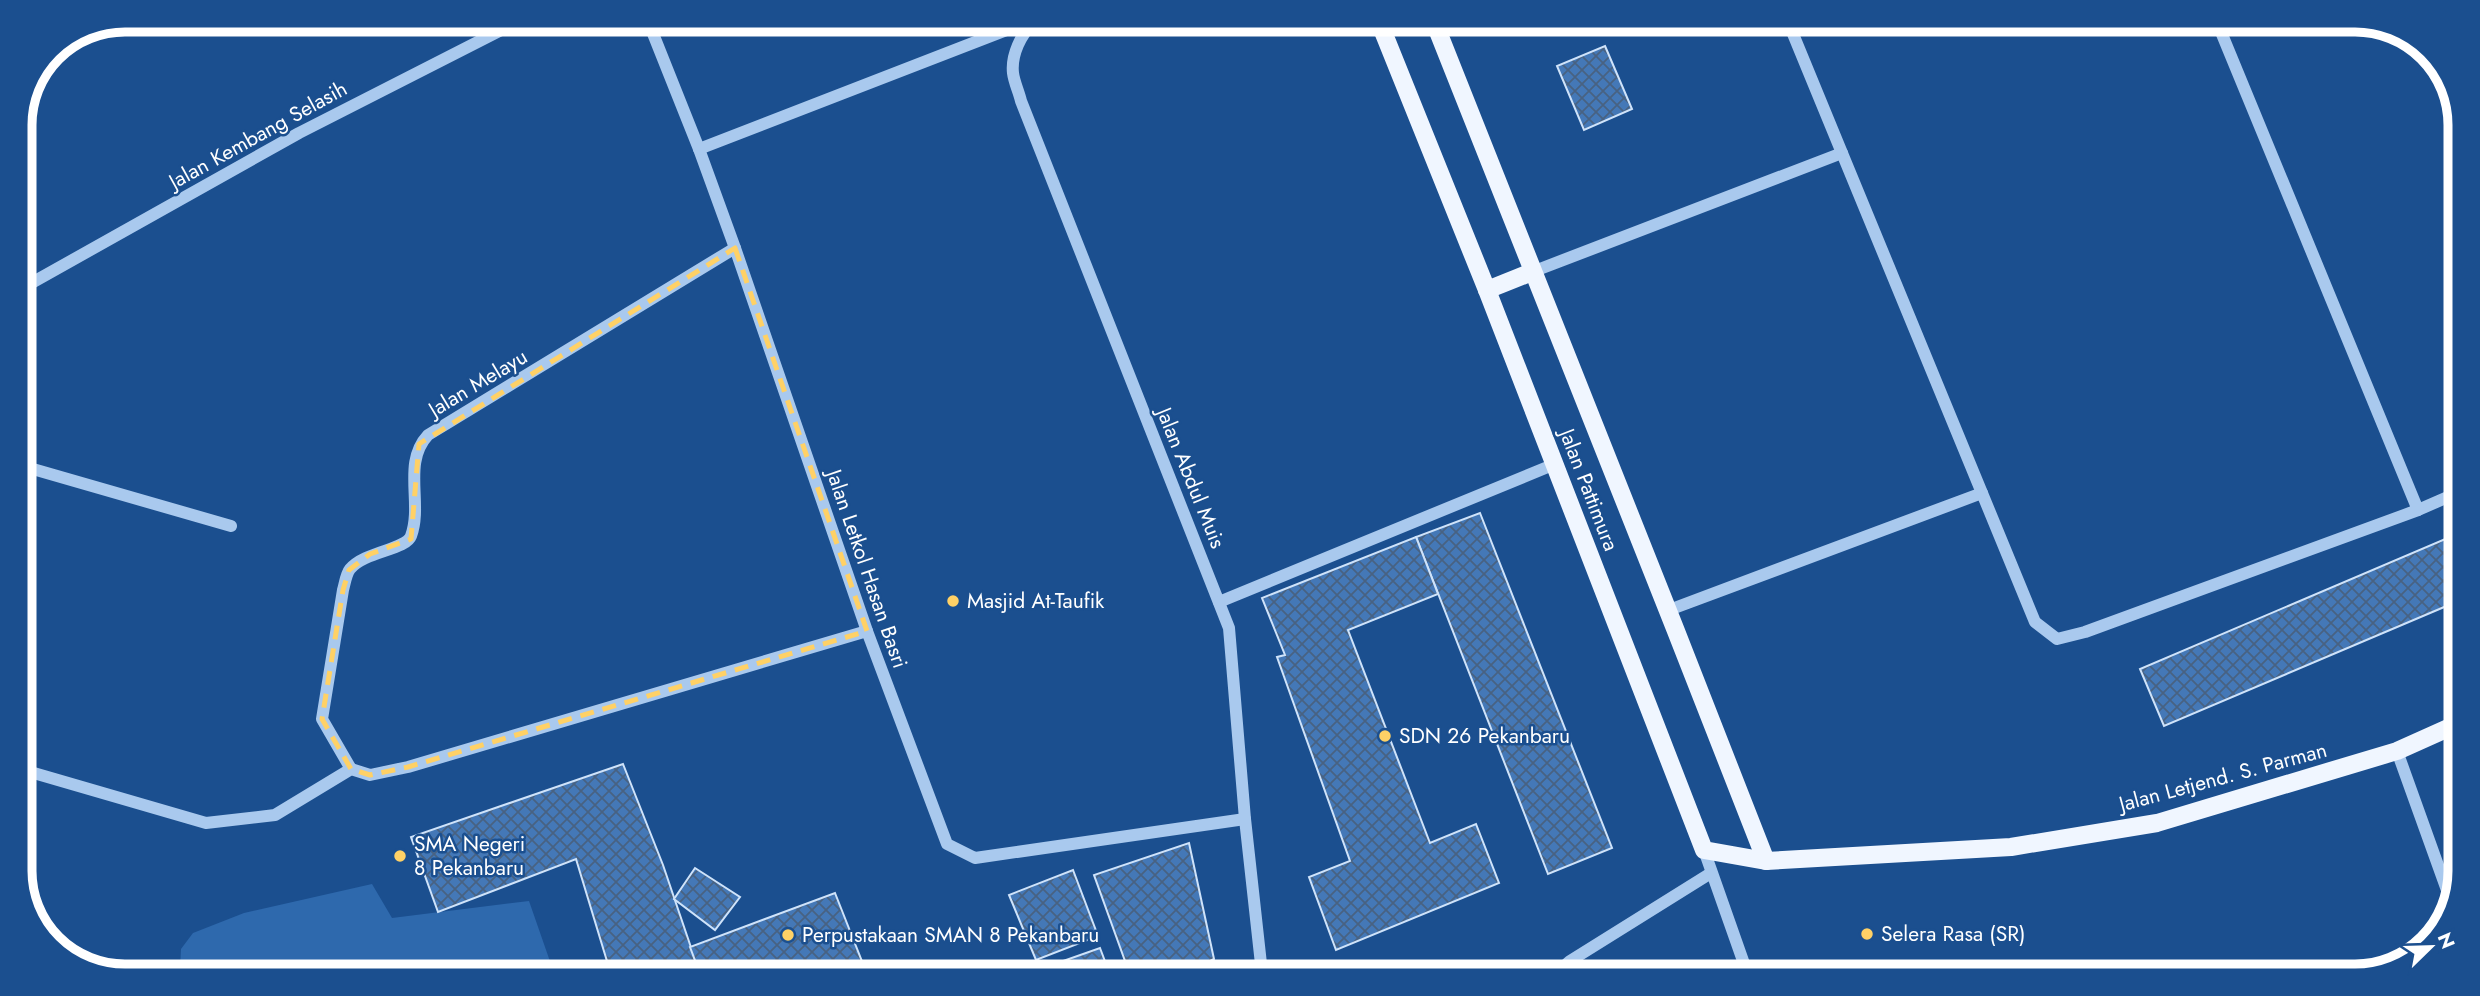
<svg xmlns="http://www.w3.org/2000/svg" width="2480" height="996" font-family="Jost,sans-serif">
<style>
.garden{fill:#2e69ad}
.building{fill:url(#building-cross-hatch);stroke:#cfe3fa;stroke-width:2}
.lines{fill:none;stroke-linecap:round;stroke-linejoin:round}
.minor{stroke:#a9c9ee;stroke-width:12}
.major{stroke:#f0f6ff;stroke-width:18}
.marked{fill:none;stroke:#ffd166;stroke-width:5;stroke-dasharray:14 9;stroke-linejoin:round}
.poi-dot{fill:#ffd166;stroke:#1b4f8f;stroke-width:2.5}
.labels{text-anchor:middle;dominant-baseline:central;stroke-width:5;stroke-linejoin:round;paint-order:stroke}
.street-label{font-size:21px;fill:#fff;stroke:#1b4f8f}
.poi-label{font-size:21px;fill:#fff;stroke:#1b4f8f;text-anchor:start}
.rim{fill:none;stroke:#fff;stroke-width:9}
</style>
<defs>
<pattern id="building-cross-hatch" width="8" height="8" patternUnits="userSpaceOnUse" patternTransform="scale(1.75)"><rect width="8" height="8" fill="#4478b7"/><path d="M0 0l8 8M0 8l8-8" fill="none" stroke="#486282"/></pattern>
</defs>
<rect width="100%" height="100%" fill="#1b4f8f"/>
<path class="garden" d="M372 884 392 918 529 901 553 970 180 969 181 949 193 933 244 913Z"/>
<g class="building">
<path d="M1605 46 1632 109 1584 130 1557 66Z"/>
<path d="M1480 513 1612 848 1548 874 1416 537Z"/>
<path d="M2457 534 2456 602 2164 726 2140 669Z"/>
<path d="M1416 537 1438 594 1348 630 1430 843 1476 824 1499 883 1336 950 1309 877 1350 861 1277 657 1285 655 1262 598Z"/>
<path d="M623 764 663 865 699 971H610L576 859 438 912 411 837Z"/>
<path d="M1189 843 1214 959 1187 973 1129 972 1094 875Z"/>
<path d="M695 868 740 897 715 930 674 899Z"/>
<path d="M1073 870 1098 936 1036 960 1009 895Z"/>
<path d="M835 893 863 964 843 971H699L690 947Z"/>
<path d="M1100 948 1109 972H1032Z"/>
</g>
<g class="lines">
<g class="minor">
<path d="M648 21 699 149 735 248 867 631 947 844 975 858 1245 819"/>
<path d="M1034 22C1021 34 1011 55 1013 73 1014 82 1019 92 1021 101L1229 628 1245 819 1262 973"/>
<path d="M699 149 1027 22"/>
<path d="M1842 153 1982 493"/>
<path d="M1532 272 1842 153 1791 29 1792 25"/>
<path d="M19 290 299 133 519 21"/>
<path d="M19 465 231 526"/>
<path d="M2418 510 2457 493"/>
<path d="M1219 602 1555 464"/>
<path d="M1669 610 1982 493 2035 622 2057 639 2085 632 2418 510 2219 27"/>
<path d="M2397 751 2453 907"/>
<path d="M20 769 206 823 275 815 351 769 370 775 408 767 867 631"/>
<path d="M351 769 322 719 343 590C345 583 346 574 350 569 365 551 406 550 411 536 423 503 402 463 428 435L735 248"/>
<path d="M1704 850 1748 975"/>
<path d="M1555 974 1570 961 1711 873"/>
</g>
<g class="major">
<path d="M1380 24 1487 290 1704 850 1766 861 2011 847 2157 823 2397 751 2455 725"/>
<path d="M1435 24C1544 303 1658 581 1766 861"/>
<path d="M1487 290 1532 272"/>
</g>
</g>
<path class="marked" d="M735 248 867 631 408 767 370 775 351 769 322 719 343 590 349 570 370 554 411 539 419 444Z"/>
<g class="poi-dot">
<circle cx="953" cy="601" r="7"/>
<circle cx="1385" cy="736" r="7"/>
<circle cx="400" cy="856" r="7"/>
<circle cx="1867" cy="934" r="7"/>
<circle cx="788" cy="935" r="7"/>
</g>
<g class="labels">
<g class="street-label">
<text transform="translate(258 135) rotate(-29)">Jalan Kembang Selasih</text>
<text transform="translate(478 383) rotate(-31)">Jalan Melayu</text>
<text transform="translate(1191 478) rotate(68)">Jalan Abdul Muis</text>
<text transform="translate(1589 490) rotate(69)">Jalan Pattimura</text>
<text transform="translate(867 569) rotate(71)">Jalan Letkol Hasan Basri</text>
<text transform="translate(2223 777) rotate(-15)">Jalan Letjend. S. Parman</text>
</g>
<g class="poi-label">
<text x="967" y="601">Masjid At-Taufik</text>
<text x="1399" y="736">SDN 26 Pekanbaru</text>
<text x="414" y="844">SMA Negeri<tspan x="414" dy="24">8 Pekanbaru</tspan></text>
<text x="1881" y="934">Selera Rasa (SR)</text>
<text x="802" y="935">Perpustakaan SMAN 8 Pekanbaru</text>
</g>
</g>
<path d="M0 0H2480V996H0ZM125 32H2355A93 93 0 0 1 2448 125V871A93 93 0 0 1 2355 964H125A93 93 0 0 1 32 871V125A93 93 0 0 1 125 32Z" fill="#1b4f8f" fill-rule="evenodd"/>
<path class="rim" d="M125 32H2355A93 93 0 0 1 2448 125V871A93 93 0 0 1 2355 964H125A93 93 0 0 1 32 871V125A93 93 0 0 1 125 32Z"/>
<g transform="translate(2431 947) rotate(67)" stroke="#1b4f8f" stroke-width="5" paint-order="stroke">
<path d="M0-5L12 26L0 18L-12 26Z" fill="#ffffff"/>
<text y="-10" font-size="19" font-weight="bold" text-anchor="middle" fill="#ffffff">N</text>
</g>
</svg>
